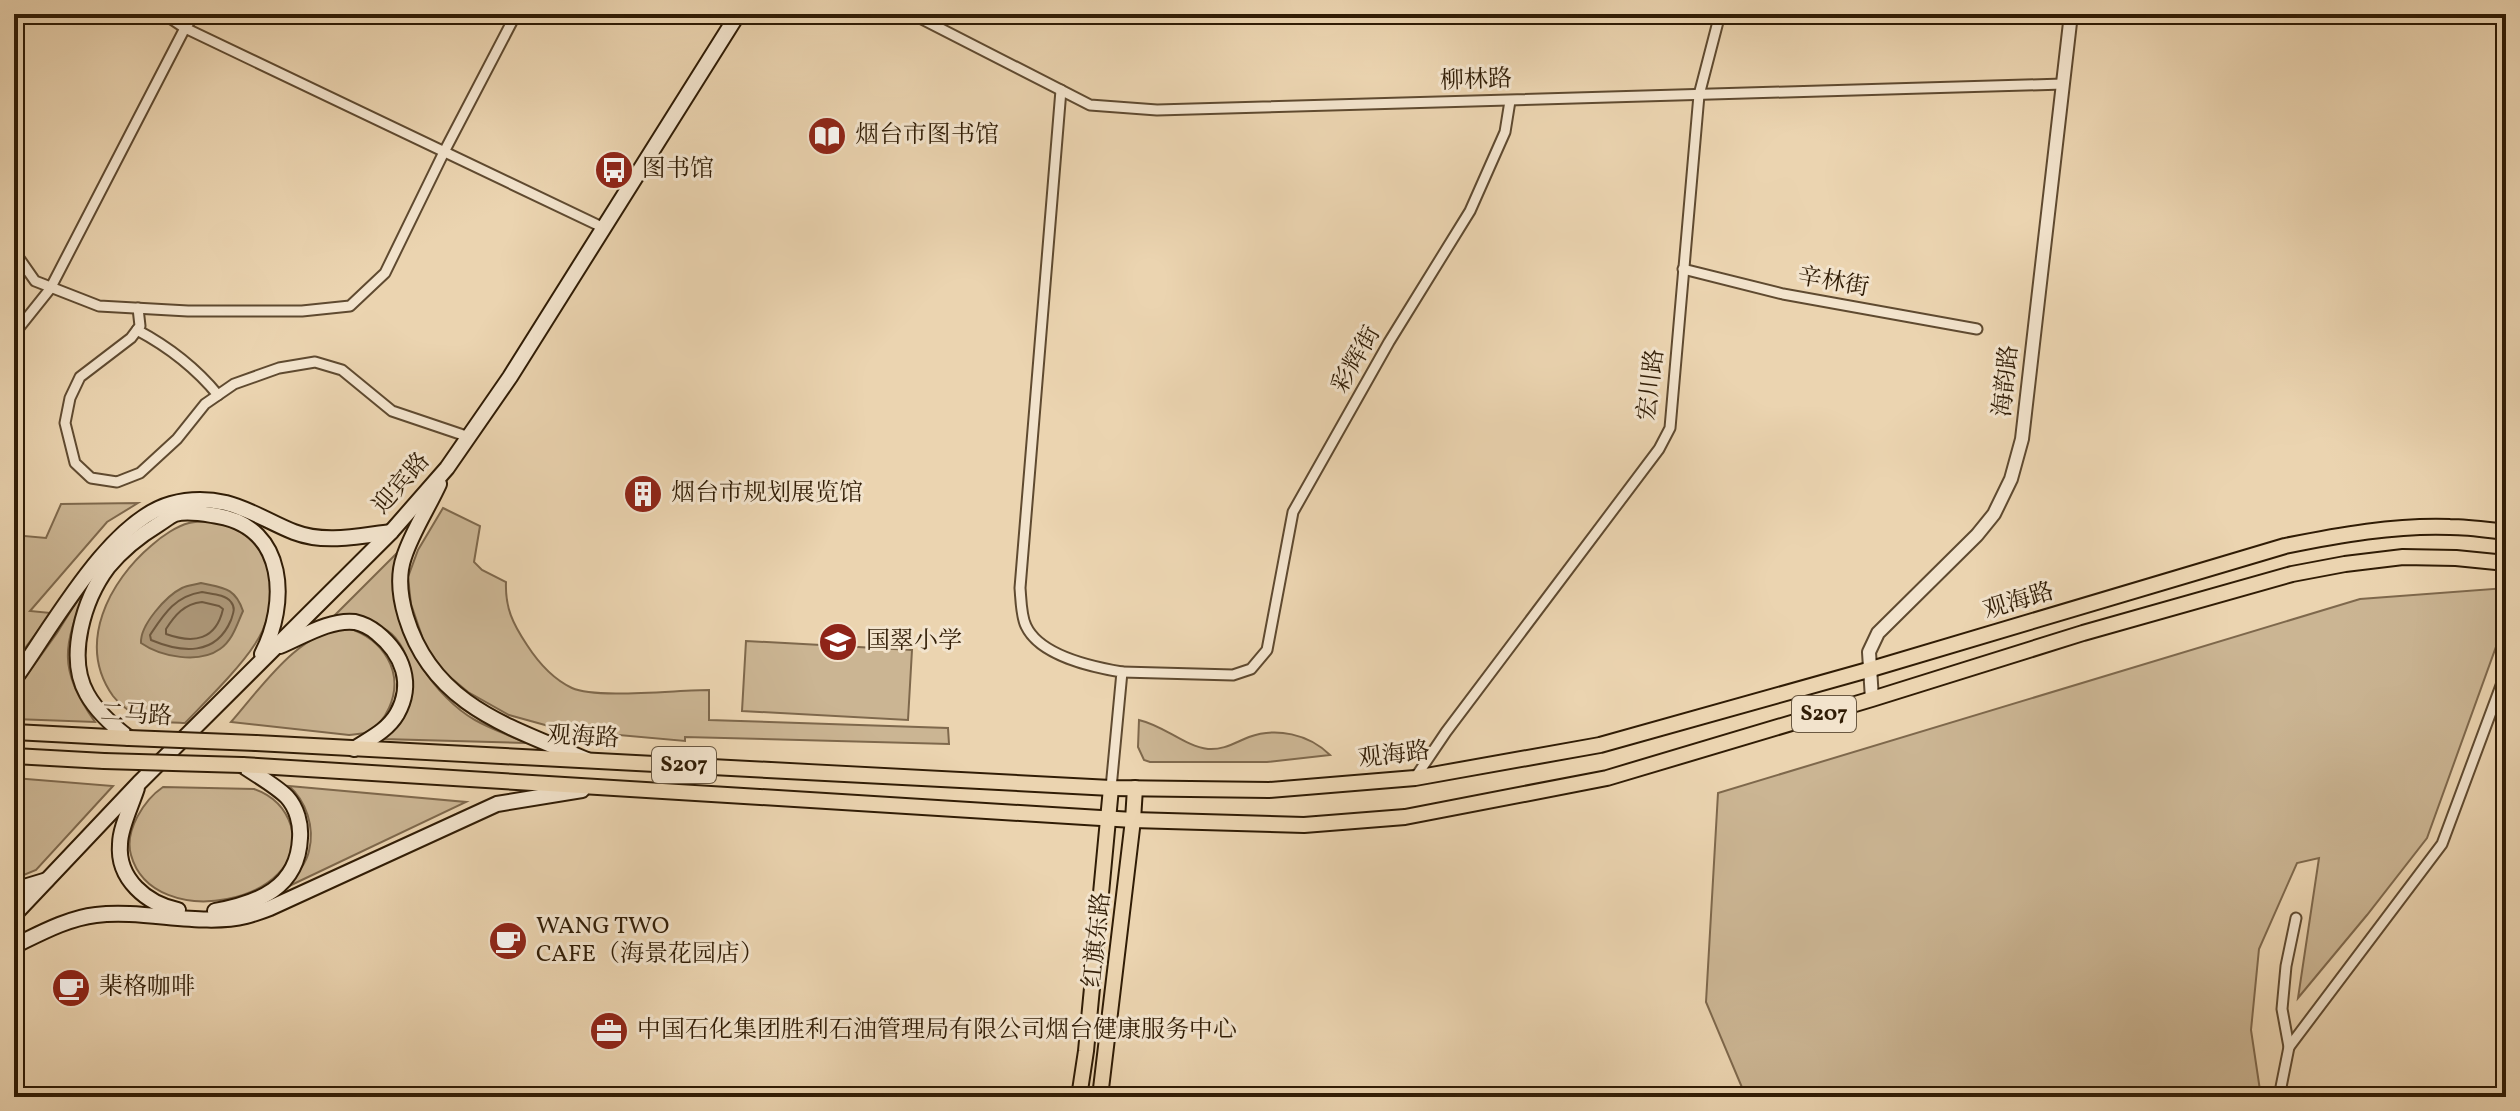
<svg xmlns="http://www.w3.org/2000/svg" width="2520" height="1111" font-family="Vollkorn,'Noto Serif SC',serif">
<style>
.green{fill:#cbb593;stroke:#7e684c;stroke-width:2}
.water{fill:#ab9576;stroke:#7a6549;stroke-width:2}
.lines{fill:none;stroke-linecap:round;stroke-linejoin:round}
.shore{stroke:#6e583e;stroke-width:2}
.minor-casing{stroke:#5f4a30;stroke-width:13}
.tertiary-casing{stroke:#5f4a30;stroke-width:16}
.secondary-casing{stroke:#301c05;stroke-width:18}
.primary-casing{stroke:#301c05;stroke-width:18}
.minor{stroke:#f2e3cc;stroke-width:9}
.tertiary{stroke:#f2e3cc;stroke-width:12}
.secondary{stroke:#f2e3cc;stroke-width:14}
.primary{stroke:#ebd4b0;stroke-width:14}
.primary-bridge-casing{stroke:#301c05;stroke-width:18;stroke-linecap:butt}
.primary-bridge{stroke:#ebd4b0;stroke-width:14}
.labels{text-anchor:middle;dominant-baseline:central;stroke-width:6;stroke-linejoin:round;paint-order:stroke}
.shield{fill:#f2e3cc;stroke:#6a5841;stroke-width:2}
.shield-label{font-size:22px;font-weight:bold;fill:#301c05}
.street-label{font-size:24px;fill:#301c05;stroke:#f2e3cc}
.poi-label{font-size:24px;fill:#301c05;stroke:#f2e3cc;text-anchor:start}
</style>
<rect width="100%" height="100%" fill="#ebd4b0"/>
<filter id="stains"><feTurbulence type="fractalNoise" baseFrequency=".0025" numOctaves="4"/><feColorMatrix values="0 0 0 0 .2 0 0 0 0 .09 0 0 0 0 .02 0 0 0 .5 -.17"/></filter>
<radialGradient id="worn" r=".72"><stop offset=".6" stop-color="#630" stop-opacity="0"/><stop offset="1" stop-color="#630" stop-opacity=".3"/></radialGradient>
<g class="green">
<path d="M138 503 107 522 30 611 51 613 14 663V535L46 538 61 504Z"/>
<path d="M443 508 480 526 474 562 482 570 506 582C505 608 513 624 527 645 538 662 553 679 572 688 596 699 677 690 709 690V720L948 728 949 744 685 737V741L563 730 509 715 468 692 444 672 425 645 411 604 408 577 418 550Z"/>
<path d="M214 521C221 524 230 526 237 530 279 552 279 609 255 644 239 669 206 701 185 723 173 722 160 723 148 720 136 717 121 706 113 696 76 644 109 581 152 545 162 536 177 526 189 523 197 521 206 522 214 521Z"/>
<path d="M405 545C402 561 396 578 396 594 395 638 437 699 475 720 491 729 509 735 526 743L383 739C391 732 399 724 404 715 419 689 411 641 381 627 367 621 347 621 332 618Z"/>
<path d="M88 583C65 645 55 664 95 722L14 719V693L57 633Z"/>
<path d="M2506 588V619L2427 838 2367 915 2298 998 2319 858 2297 863 2259 949 2251 1030 2261 1097H1746L1706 1002 1718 793 2360 599Z"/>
<path d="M348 628C383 639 405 672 389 708 385 717 378 727 368 732 363 734 355 734 349 735L231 722C261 688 299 630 348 628Z"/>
<path d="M746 641 912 650 908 720 742 711Z"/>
<path d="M1139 720C1165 726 1184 746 1208 749 1224 750 1234 743 1249 737 1276 727 1309 734 1330 755L1267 762H1150L1144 760 1138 747Z"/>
<path d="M14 778 113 786 36 870 14 879Z"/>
<path d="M289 786 466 802 285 888C294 877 306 865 309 851 315 827 306 801 289 786Z"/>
<path d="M163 787 254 789C271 795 285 807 291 826 312 902 153 935 131 855 124 831 144 800 163 787Z"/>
</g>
<path class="water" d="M201 583C223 588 235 587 243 611 237 624 233 640 220 649 199 664 161 657 141 643 140 625 166 596 182 588 188 585 195 585 201 583Z"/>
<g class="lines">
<g class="shore">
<path d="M202 592C211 594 225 594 231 602 236 608 233 614 231 620 216 656 182 653 151 640L150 635C164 614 175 596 202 592Z"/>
<path d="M202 602 219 606 223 609C216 640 194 644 166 634V629C175 615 184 604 202 602Z"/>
</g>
<g class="minor-casing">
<g id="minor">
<path d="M164 14 185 28 604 228"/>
<path d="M912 14 1090 105 1157 110 2063 84"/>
<path d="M1061 90 1020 588C1021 599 1021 616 1026 626 1040 656 1092 667 1122 672L1111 788"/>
<path d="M14 251 35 281 99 306 188 311H302L350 306 385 273 444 152 516 14"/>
<path d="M1683 269 1783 294 1977 329"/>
<path d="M138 308 140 326 131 338 80 377 70 398 65 423 75 463 91 478 117 482 140 473 177 439 205 404 234 384 279 368 315 362 342 370 392 411 469 437"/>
<path d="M137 330C169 347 195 367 218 395"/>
<path d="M14 334 50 289 185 28 195 14"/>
<path d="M1122 672 1233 675 1251 669 1267 650 1293 512 1389 342 1470 211 1505 132 1510 101"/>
<path d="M1415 778 1446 732 1659 449 1670 428 1699 95 1720 14"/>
<path d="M2289 1047 2442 844 2506 672"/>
<path d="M2279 1097 2289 1047 2282 1009 2286 966 2296 918"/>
</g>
</g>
<g class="tertiary-casing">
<path id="tertiary" d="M1872 699 1869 652 1878 633 1977 535 1994 514 2011 479 2022 439 2071 14"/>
</g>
<g class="secondary-casing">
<g id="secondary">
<path d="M439 484C428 508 412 532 404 557 397 577 400 597 406 617 433 706 511 727 587 760"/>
<path d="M280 646C302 637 330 619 355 622 364 624 371 628 377 633 403 654 414 684 397 714 387 731 369 739 354 749"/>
<path d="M14 680C51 629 109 521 171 504 189 499 208 499 226 503 250 509 271 523 294 532 325 544 358 536 391 532"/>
<path d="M129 738C113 726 97 712 87 694 66 657 84 599 108 567 122 550 141 535 159 524 164 521 170 516 175 514 188 510 205 514 218 516 287 528 288 604 262 654"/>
<path d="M137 788C132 804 120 828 120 844 117 879 147 904 178 910"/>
<path d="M14 890 47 880"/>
<path d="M215 911C258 903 298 888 300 838 301 824 297 808 287 797 275 785 256 775 242 765"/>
<path d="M14 915 139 783 391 532 447 468 510 377 738 14"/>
<path d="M14 946C39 934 68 918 96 915 143 909 202 927 246 916 254 914 262 911 270 908L497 804 582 790"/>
</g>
</g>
<g class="primary-casing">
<g id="primary">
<path d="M14 732 129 738"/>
<path d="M256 743 1111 788 1269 790 1415 778 1600 745 1868 670 2285 546C2339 535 2395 525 2450 527 2469 527 2488 530 2506 532"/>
<path d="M14 756 104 761"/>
<path d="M242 765 1133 820 1304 825 1405 817 1607 778 1872 699 2083 633 2292 574 2345 564 2403 557 2456 558 2506 563"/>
<path d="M1079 1097 1086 1051 1111 788"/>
<path d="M1100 1097 1133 820 1135 788"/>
</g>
</g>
<use href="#minor" class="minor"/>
<use href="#tertiary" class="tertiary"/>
<use href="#secondary" class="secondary"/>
<use href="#primary" class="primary"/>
<g class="primary-bridge-casing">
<g id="primary-bridge">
<path d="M129 738 256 743"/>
<path d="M104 761 242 765"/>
</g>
</g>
<use href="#primary-bridge" class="primary-bridge"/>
</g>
<defs>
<g id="library-disc" transform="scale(2)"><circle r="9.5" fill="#8f2418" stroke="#f2e3cc"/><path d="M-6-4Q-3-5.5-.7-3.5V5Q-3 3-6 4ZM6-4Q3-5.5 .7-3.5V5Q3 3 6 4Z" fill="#fff"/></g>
<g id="bus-disc" transform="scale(2)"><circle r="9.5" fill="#8f2418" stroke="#f2e3cc"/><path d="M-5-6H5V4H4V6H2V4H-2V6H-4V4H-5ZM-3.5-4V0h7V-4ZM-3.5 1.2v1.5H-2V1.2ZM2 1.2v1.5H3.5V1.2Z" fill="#fff"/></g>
<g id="building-disc" transform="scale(2)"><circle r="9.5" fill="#8f2418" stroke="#f2e3cc"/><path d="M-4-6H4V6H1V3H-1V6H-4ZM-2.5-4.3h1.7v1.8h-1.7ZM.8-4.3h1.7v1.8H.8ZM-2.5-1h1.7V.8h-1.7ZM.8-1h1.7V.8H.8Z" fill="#fff"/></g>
<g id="school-disc" transform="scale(2)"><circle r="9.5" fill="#8f2418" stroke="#f2e3cc"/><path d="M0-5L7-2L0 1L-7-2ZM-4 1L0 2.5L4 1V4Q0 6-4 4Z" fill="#fff"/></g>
<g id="cafe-disc" transform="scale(2)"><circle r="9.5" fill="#8f2418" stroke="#f2e3cc"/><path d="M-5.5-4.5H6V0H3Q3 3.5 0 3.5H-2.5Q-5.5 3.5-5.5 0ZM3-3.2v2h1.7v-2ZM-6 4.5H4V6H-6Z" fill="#fff"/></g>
<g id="office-disc" transform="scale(2)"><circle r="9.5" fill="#8f2418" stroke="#f2e3cc"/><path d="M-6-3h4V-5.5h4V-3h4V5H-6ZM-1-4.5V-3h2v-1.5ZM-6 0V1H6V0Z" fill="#fff"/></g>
</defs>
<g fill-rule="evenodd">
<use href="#library-disc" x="827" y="136"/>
<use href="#bus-disc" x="614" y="170"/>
<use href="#building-disc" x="643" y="494"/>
<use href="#school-disc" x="838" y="642"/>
<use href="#cafe-disc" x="508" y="941"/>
<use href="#cafe-disc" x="71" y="988"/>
<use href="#office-disc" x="609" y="1031"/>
</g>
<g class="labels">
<g class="shield">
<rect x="1792" y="696" width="64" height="36" rx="6"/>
<rect x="652" y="747" width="64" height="36" rx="6"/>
</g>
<g class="shield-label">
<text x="1824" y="714">S207</text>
<text x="684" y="765">S207</text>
</g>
<g class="street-label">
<text transform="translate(1476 81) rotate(-2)">柳林路</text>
<text transform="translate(1833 283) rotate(10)">辛林街</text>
<text transform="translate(1357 360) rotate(-60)">彩辉街</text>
<text transform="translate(2007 381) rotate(-84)">海韵路</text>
<text transform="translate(1652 385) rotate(-83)">宏川路</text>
<text transform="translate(402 484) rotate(-49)">迎宾路</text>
<text transform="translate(2019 602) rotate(-17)">观海路</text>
<text transform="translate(136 716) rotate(3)">二马路</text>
<text transform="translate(583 738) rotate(3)">观海路</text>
<text transform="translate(1394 756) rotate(-7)">观海路</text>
<text transform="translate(1098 940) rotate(-84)">红旗东路</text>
</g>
<g class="poi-label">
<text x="855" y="136">烟台市图书馆</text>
<text x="642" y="170">图书馆</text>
<text x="671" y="494">烟台市规划展览馆</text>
<text x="866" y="642">国翠小学</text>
<text x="536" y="927">WANG TWO<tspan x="536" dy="28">CAFE（海景花园店）</tspan></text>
<text x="99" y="988">棐格咖啡</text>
<text x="637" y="1031">中国石化集团胜利石油管理局有限公司烟台健康服务中心</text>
</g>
</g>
<rect width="2520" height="1111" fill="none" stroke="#ebd4b0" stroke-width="48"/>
<rect x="16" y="16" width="2488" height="1079" fill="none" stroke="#301c05" stroke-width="4"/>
<rect x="24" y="24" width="2472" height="1063" fill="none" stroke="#301c05" stroke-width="2"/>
<rect width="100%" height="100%" filter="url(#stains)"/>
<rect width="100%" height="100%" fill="url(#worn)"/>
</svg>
